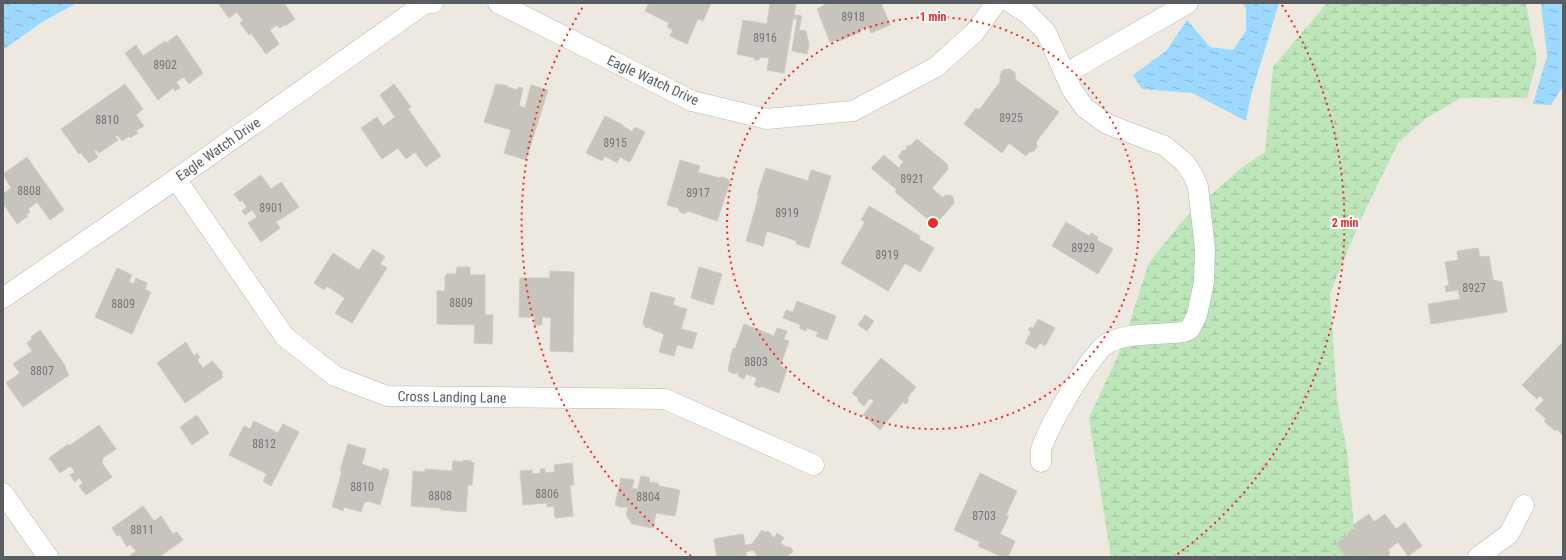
<svg xmlns="http://www.w3.org/2000/svg" width="1566" height="560" font-family="'Roboto Condensed',sans-serif">
<style>
.wetland{fill:url(#wetland-marsh)}
.water{fill:url(#water-ripples)}
.building{fill:#c7c4bd;stroke:#d1cabe}
.lines{fill:none;stroke-linecap:round;stroke-linejoin:round}
.minor-casing{stroke:#b3b7bb;stroke-width:21}
.minor{stroke:#fff;stroke-width:20}
.ring{fill:none;stroke:#ee2a24;stroke-width:2;stroke-dasharray:2 4}
.labels{text-anchor:middle;dominant-baseline:central;stroke-width:4;stroke-linejoin:round;paint-order:stroke}
.number-label{font-size:12px;fill:#747779}
.street-label{font-size:14px;fill:#595d62;stroke:#fff}
.centre{fill:#ee2a24;stroke:#fff;stroke-width:2}
.ring-label{font-size:12px;text-anchor:middle;font-weight:bold;fill:#ee2a24;stroke:#fff;stroke-width:4;stroke-linejoin:round;paint-order:stroke}
</style>
<defs>
<pattern id="wetland-marsh" width="20" height="14" patternUnits="userSpaceOnUse"><rect width="20" height="14" fill="#bde6bb"/><path d="M1 5h8M5 5V1M11 12h8M15 12V8" fill="none" stroke="#9dbe9b"/></pattern>
<pattern id="water-ripples" width="26" height="14" patternUnits="userSpaceOnUse"><rect width="26" height="14" fill="#9dd9ff"/><path d="M2 4q2-2 4 0t4 0M15 11q2-2 4 0t4 0" fill="none" stroke="#83b3d2"/></pattern>
</defs>
<rect width="100%" height="100%" fill="#ede9e0"/>
<path class="wetland" d="M1327 3H1526L1532 37 1537 59 1527 98H1461L1426 118 1398 143 1358 225 1330 294 1337 401 1347 451 1353 517 1354 557H1111L1089 418 1123 344 1148 265 1151 260 1185 218 1240 169 1265 152 1273 67Z"/>
<g class="water">
<path d="M3 3H77L42 22 3 50Z"/>
<path d="M1242 3H1279L1251 95 1246 121 1192 93 1142 89 1133 75 1166 51 1187 20 1210 47 1233 50 1246 31V8Z"/>
<path d="M1541 3H1563V86L1551 105 1533 104 1547 56Z"/>
</g>
<g class="building">
<path d="M218 3H284L295 19 285 26 284 25 280 28 277 25 270 30 279 44 266 54 251 33 249 35 240 23 243 21 237 12 229 18Z"/>
<path d="M649 3H711L703 21 698 19 687 44 670 36 673 30 667 27 669 23 645 11Z"/>
<path d="M770 3H796L794 15 802 16 799 30 806 31 809 45 807 54 792 51 797 19H793L784 73 767 70 769 58 760 57 759 60H754L755 58 737 54 743 20 767 24Z"/>
<path d="M828 3H881L890 25 871 33 868 27 860 30 861 32 839 41V39L830 42 817 9Z"/>
<path d="M177 35 203 73 189 84 184 77 176 82 180 88 175 91 173 88 158 100 125 53 136 45 143 56 165 41 166 43Z"/>
<path d="M1010 69 1015 73 1016 80 1059 112 1036 142 1037 147 1034 151 1029 152 1026 156 1009 143 1002 153 964 124 976 108 979 110 1000 82V75L1003 70Z"/>
<path d="M125 84 143 109 136 115 144 126 136 131 138 133 130 138 129 136 122 141 117 135 115 136 118 140 99 153 96 150 94 151 98 157 89 163 81 153 79 154 61 129Z"/>
<path d="M394 84 411 107 408 109 441 156 426 167 415 152 406 159 398 148 382 159 361 128 377 117 383 126 395 117 380 95Z"/>
<path d="M496 84 508 86 507 87 517 90 518 87 523 88 519 106 525 108 531 85 548 90 526 160 504 153 511 130 484 122Z"/>
<path d="M605 116 623 125 622 127H625L632 132 635 127 645 132 630 162 620 157 617 163 605 156 602 161 586 153Z"/>
<path d="M917 139 947 164 948 169 932 188 943 198 945 195H950L953 197 954 203 935 225 895 192 897 190 871 168 884 155 899 168 902 163 904 162 898 157 903 150 905 151 907 146 911 145Z"/>
<path d="M27 157 64 210 50 220 37 202 28 209 30 212 26 215 28 216 17 224 3 203V194L11 188 3 174Z"/>
<path d="M680 160 700 166 698 172 719 178 722 177 728 179 730 182 717 221 688 211 684 214 680 212 678 208 667 205Z"/>
<path d="M766 168 808 181 811 170 831 176 809 248 796 244 797 241 767 231 763 246 746 241 759 195H757Z"/>
<path d="M261 175 271 189 281 182 299 207 276 222 280 228 261 242 248 223 257 217 252 210 245 215 242 211 247 207 242 200 240 202 234 194Z"/>
<path d="M869 206 920 236 919 239 934 248 920 272 905 263 888 291 841 263 865 222 861 220Z"/>
<path d="M1066 222 1089 236 1091 233 1098 237 1097 240 1113 249 1098 274 1052 246Z"/>
<path d="M1478 248 1480 257 1489 256 1493 280 1502 282 1507 312 1431 324 1428 304 1460 299 1458 290 1446 292 1445 286 1449 285 1445 262 1458 260 1457 251Z"/>
<path d="M373 249 385 257 380 264 387 268 352 323 335 313 345 298 327 286 324 290 314 283 333 253 359 270Z"/>
<path d="M457 267H470V275H485V315H493L492 344 474 343 475 325 437 324V291H445V276L447 274H456Z"/>
<path d="M699 267 722 274 713 305 691 298Z"/>
<path d="M117 268 132 275 129 282 134 284 136 278 147 283 145 289 151 292 132 334 95 317Z"/>
<path d="M550 271 574 272 573 352 550 351 551 318 542 317V325H534L535 317H519L520 278H550Z"/>
<path d="M651 292 675 298 673 305 687 309 681 329 697 333 692 349 677 345 674 356 659 352 664 334 651 329 652 326 649 328 645 327 643 323Z"/>
<path d="M797 301 836 316 827 340 816 336 818 332 807 328 806 331 799 328 801 325 783 318 786 310 793 312Z"/>
<path d="M865 315 874 321 867 331 858 325Z"/>
<path d="M1038 319 1055 328 1045 346 1040 343 1036 349 1025 343 1031 332 1028 330 1030 327 1033 328Z"/>
<path d="M744 324 774 336 777 328 787 331 784 339 789 341 780 366 787 369 779 393 761 386 760 388 754 385 757 378 746 374 744 379 738 376 739 372 735 374 729 372 728 368 731 358H730L733 348 735 349Z"/>
<path d="M40 330 66 367 65 368 69 375 23 407 6 383 20 373 13 364 32 351 27 343 32 339 31 337Z"/>
<path d="M186 342 194 356 197 353 200 357 197 360 203 368 212 361 223 373 221 374 223 377 185 403 157 363Z"/>
<path d="M1563 342V372L1561 374 1563 377V436L1557 429 1555 431 1544 421 1546 419 1535 409 1544 400 1540 396 1537 399 1522 385Z"/>
<path d="M881 358 916 387 907 398 909 400 906 404 903 402 880 430 863 415 874 401 870 398 864 406 858 401 859 399 852 393Z"/>
<path d="M197 415 209 433 192 445 180 427Z"/>
<path d="M254 421 278 433 283 424 299 432 271 486 263 481 267 474 229 455 244 426 250 429Z"/>
<path d="M99 425 116 449 103 458 102 463 112 477 86 495 79 486 83 483 79 478 75 482 70 475 75 472 70 466 60 473 49 458 68 444 69 446Z"/>
<path d="M348 444 366 449 362 464 382 471 383 468 389 470 388 473H389L380 505 367 501 364 503 361 512 344 507 343 511 332 507 342 471H340Z"/>
<path d="M463 460 471 461V462L474 463 472 485H468L466 512 442 510 439 508 411 506 413 471 425 472V469L452 471 453 461 463 462Z"/>
<path d="M572 463 574 485H570L573 516 555 518 554 506 547 507V503L523 505 520 471 532 470V474L541 473 540 469H545V473L555 472 554 465Z"/>
<path d="M980 473 1017 491 1006 515 1009 516 1000 534 1015 541 1008 557H1002L978 546 980 542 954 530Z"/>
<path d="M641 476 650 478 649 482 658 483 659 486 680 490 675 516 656 513 653 528 632 524 626 515 628 507H620L615 505 621 478 634 480 632 488 638 489Z"/>
<path d="M143 506 154 521 161 516 173 534 177 532 183 540 159 557H128L136 551 130 544 127 547 120 535 117 536 112 528Z"/>
<path d="M1369 514 1374 522 1385 514 1396 529 1405 522 1422 546 1408 556 1398 542 1388 550 1390 553 1388 557 1379 556 1346 557 1336 543 1348 535V532L1355 529 1353 525Z"/>
<path d="M762 530 765 532 768 531 774 538 777 533 784 538 780 543 786 547H790L792 549 793 552 787 556 790 557H758L753 550 746 552V556L717 557 714 539 743 534 745 545 752 544Z"/>
</g>
<g class="lines">
<g class="minor-casing">
<g id="minor">
<path d="M498 3 692 101 767 119 853 111 936 67 975 32 996 3"/>
<path d="M1011 3 1027 13 1046 32 1072 90 1085 108 1107 124 1165 146 1185 163 1193 175 1198 187 1205 249 1204 282 1197 315 1190 329 1183 332C1160 335 1128 332 1108 343 1091 352 1046 430 1041 450 1041 454 1041 458 1041 462"/>
<path d="M1065 74 1188 3"/>
<path d="M176 179 285 337 335 376 387 396 665 399 814 465"/>
<path d="M3 298 176 179 424 4 433 3"/>
<path d="M3 493 48 557"/>
<path d="M1478 557 1509 534 1524 505"/>
</g>
</g>
<use href="#minor" class="minor"/>
</g>
<g class="ring">
<circle cx="933" cy="223" r="206"/>
<path d="M691 556A412 412 0 0 1 584 5M1282 5A412 412 0 0 1 1175 556"/>
</g>
<g class="labels">
<g class="number-label">
<text x="853" y="17">8918</text>
<text x="765" y="38">8916</text>
<text x="165" y="65">8902</text>
<text x="1011" y="118">8925</text>
<text x="107" y="120">8810</text>
<text x="615" y="143">8915</text>
<text x="912" y="179">8921</text>
<text x="29" y="191">8808</text>
<text x="698" y="193">8917</text>
<text x="271" y="208">8901</text>
<text x="787" y="213">8919</text>
<text x="1083" y="248">8929</text>
<text x="887" y="255">8919</text>
<text x="1474" y="288">8927</text>
<text x="461" y="303">8809</text>
<text x="123" y="304">8809</text>
<text x="756" y="362">8803</text>
<text x="42" y="371">8807</text>
<text x="264" y="444">8812</text>
<text x="362" y="487">8810</text>
<text x="547" y="494">8806</text>
<text x="440" y="496">8808</text>
<text x="648" y="497">8804</text>
<text x="984" y="516">8703</text>
<text x="142" y="530">8811</text>
</g>
<g class="street-label">
<text transform="translate(653 80) rotate(25)">Eagle Watch Drive</text>
<text transform="translate(218 149) rotate(-35)">Eagle Watch Drive</text>
<text transform="translate(452 397) rotate(1)">Cross Landing Lane</text>
</g>
</g>
<circle cx="933" cy="223" r="6" class="centre"/>
<g class="ring-label">
<text x="933" y="21">1 min</text>
<text x="1345" y="227">2 min</text>
</g>
<rect width="1566" height="560" fill="none" stroke="#595d62" stroke-width="8"/>
</svg>
